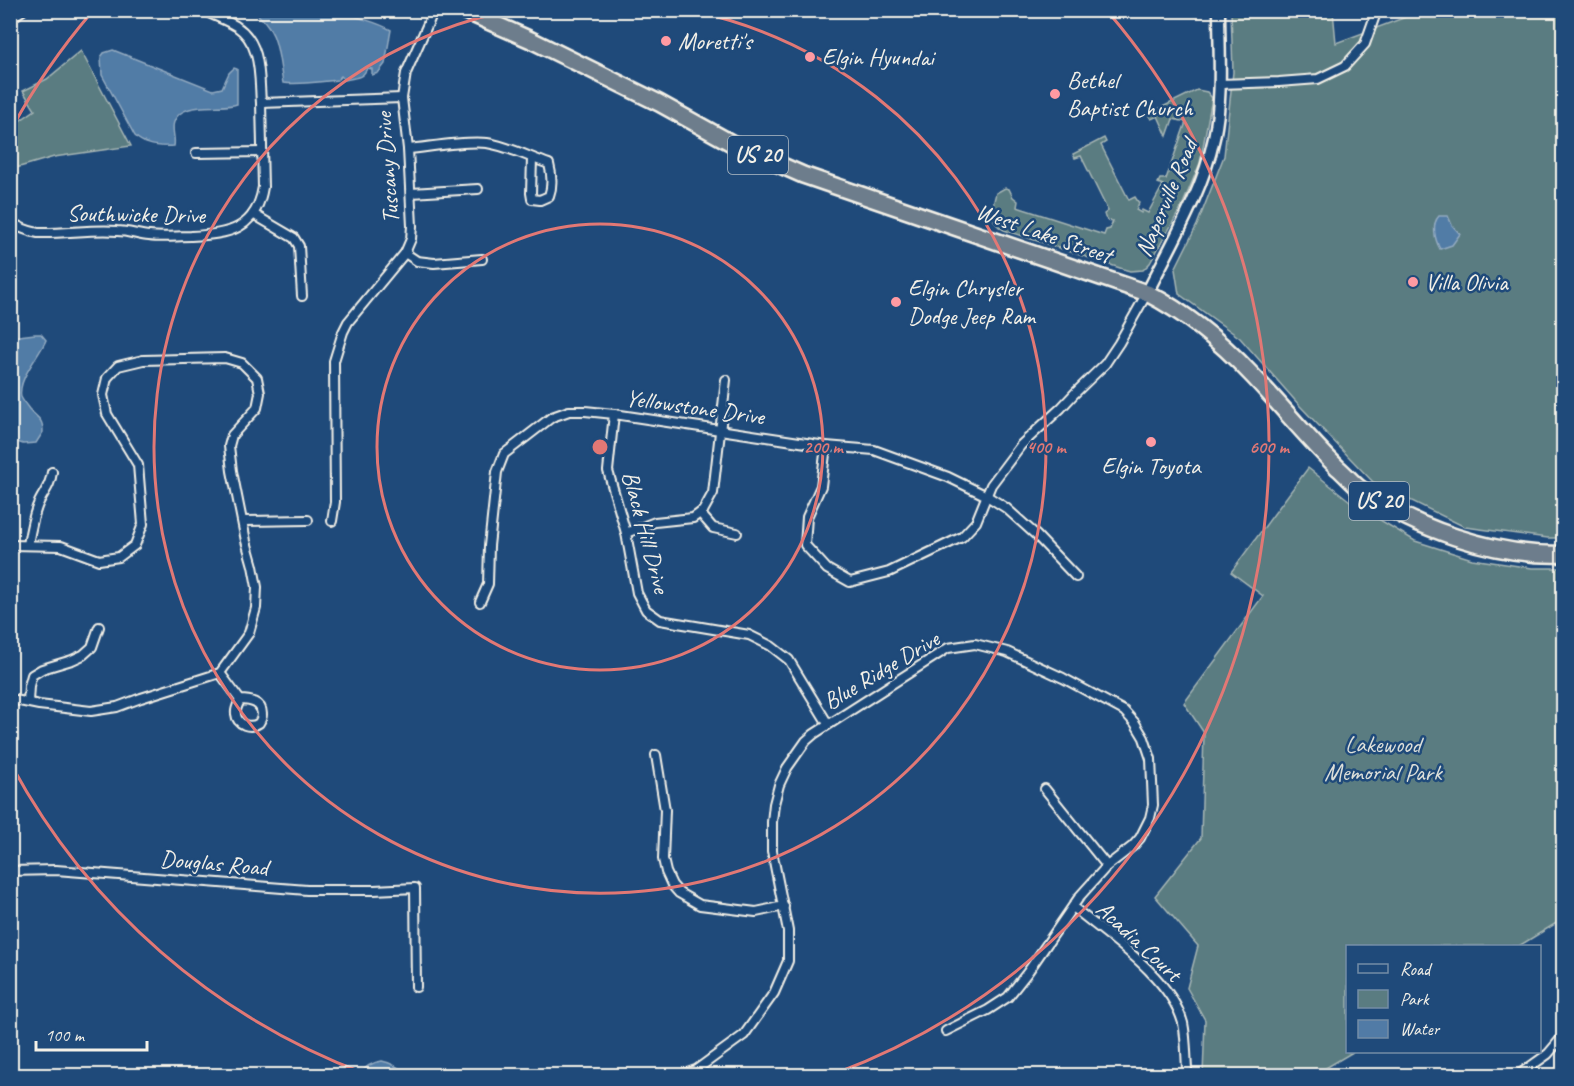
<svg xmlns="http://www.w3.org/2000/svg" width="1574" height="1086" viewBox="0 0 1574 1086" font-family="Caveat,sans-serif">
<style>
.green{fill:#5a7c81;stroke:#a7b6b4;stroke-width:1.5}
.water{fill:#517ba6;stroke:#92aac0;stroke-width:1.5}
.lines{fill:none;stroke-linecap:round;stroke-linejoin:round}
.street-casing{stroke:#f4f1e8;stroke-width:12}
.secondary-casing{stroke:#f4f1e8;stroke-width:15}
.highway-casing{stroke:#f4f1e8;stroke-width:20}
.street{stroke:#1f4a7a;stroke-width:8}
.secondary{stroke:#1f4a7a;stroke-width:10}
.highway{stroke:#6d7d8c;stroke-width:15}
.ring{fill:none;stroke:#e27875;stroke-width:3}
.poi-dot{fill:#ff9aa2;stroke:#1f4a7a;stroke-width:2}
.labels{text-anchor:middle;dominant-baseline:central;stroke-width:5;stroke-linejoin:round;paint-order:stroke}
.shield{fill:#1f4a7a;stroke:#b4bfc7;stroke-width:1.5}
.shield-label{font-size:22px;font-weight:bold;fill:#f4f1e8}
.poi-label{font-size:24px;fill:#f4f1e8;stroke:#1f4a7a;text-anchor:start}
.street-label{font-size:24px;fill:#f4f1e8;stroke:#1f4a7a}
.park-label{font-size:24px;fill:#dddfd9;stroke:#1f4a7a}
.centre{fill:#e27875;stroke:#1f4a7a;stroke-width:3}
.ring-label{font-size:18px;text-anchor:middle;font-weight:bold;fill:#e27875;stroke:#1f4a7a;stroke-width:5;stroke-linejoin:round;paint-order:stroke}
</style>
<rect width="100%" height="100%" fill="#1f4a7a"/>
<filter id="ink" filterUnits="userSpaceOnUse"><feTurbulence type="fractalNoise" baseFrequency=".0167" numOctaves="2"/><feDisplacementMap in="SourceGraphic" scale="12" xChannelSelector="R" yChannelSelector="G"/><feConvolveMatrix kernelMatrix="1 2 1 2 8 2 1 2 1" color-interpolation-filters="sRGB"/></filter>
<g filter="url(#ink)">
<!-- green -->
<g class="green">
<polygon points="1231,11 1333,11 1336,43 1422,11 1563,11 1563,538 1548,538 1465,527 1373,482 1300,406 1240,338 1179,294 1175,269 1197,225 1224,156 1233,72"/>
<polygon points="81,51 131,146 54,157 16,168 11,172 11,127 35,110 23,91 47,79"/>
<path d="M1197 90 1207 92 1212 98 1200 163 1182 206 1150 263 1143 270 1130 271 1123 269 1004 230C988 222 992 208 996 193L1005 188 1009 189 1013 197 1018 201 1017 207 1104 235 1106 230 1110 229 1113 221C1108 221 1105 220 1104 214L1108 211 1081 156 1075 158 1073 154 1104 138 1106 142 1101 145 1129 200 1135 197 1139 203 1136 210 1141 213 1142 210 1148 213 1163 185 1158 183 1160 179H1166L1186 122 1173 119 1167 136 1158 116 1151 119 1148 114Z"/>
<polygon points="1308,468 1355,505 1415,541 1472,559 1532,568 1563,568 1563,919 1519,946 1348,946 1348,1052 1353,1052 1314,1075 1203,1075 1205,1020 1187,988 1198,946 1155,896 1201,838 1204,733 1184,703 1263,596 1231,572"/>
</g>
<!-- water -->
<g class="water">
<path d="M251 11H343C358 19 376 21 391 30L385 64 378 73 372 75V69L367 68C363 79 355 77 345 80L341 76 337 80C319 82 301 85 283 83 278 56 279 25 251 11Z"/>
<path d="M113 50 213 90 222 88 229 73 234 68 237 69V104C219 110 181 100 174 122 171 130 176 138 174 146 160 147 145 146 135 136L102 75 101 57 104 53Z"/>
<path d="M1439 216H1448L1452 225 1460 234 1452 245 1440 249C1435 240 1431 224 1439 216Z"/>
<path d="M35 334H41L46 340C40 355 17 379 21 397 23 401 26 405 29 409 37 418 43 418 43 432L36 443 23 444 11 440V337Z"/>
<path d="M382 1061C393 1063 400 1068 408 1075H359C365 1067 372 1062 382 1061Z"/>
</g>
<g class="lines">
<defs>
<g id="street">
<path d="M202 10C213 15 226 20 236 26 262 43 259 76 261 103L402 98"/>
<polyline points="10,19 23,10"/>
<polyline points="1220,84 1279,82 1318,79 1345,66 1365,44 1377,10"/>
<path d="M408 149C430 147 467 140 487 143 508 146 529 157 549 164 552 175 553 185 549 196L540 200 532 199 531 193 532 158"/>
<polyline points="196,153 262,152"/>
<polyline points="411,193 478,189"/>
<polyline points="253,214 294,238 299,246 302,296"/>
<path d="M10 221C19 228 27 231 38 233 64 234 91 229 117 231 128 231 138 235 149 236 163 238 177 236 191 236 229 234 256 230 263 187L261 103"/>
<polyline points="405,253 417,261 434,263 482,259"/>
<polyline points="614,414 608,471 626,533 637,593 646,610 660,620 749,635 771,646 789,660 828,724"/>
<polyline points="826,446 821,486 807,517 805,545 827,569 850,582 889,572 962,537 976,522 991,485 1021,445 1061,408 1075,393 1105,364 1119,343 1147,293"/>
<polyline points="700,513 713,528 737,533"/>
<polyline points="243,521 308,520"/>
<polyline points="332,521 335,502 334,361 343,332 348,322 405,253 411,239 412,226 408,149 402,98 406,73 434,10"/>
<polyline points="626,533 655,522 693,518 703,511 713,493 726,380"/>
<polyline points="10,545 61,546 99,560 119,557 135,545 143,524 138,465 107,414 103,395 107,378 118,366 143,360 225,358 242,363 257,378 260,393 257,408 232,435 229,446 232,471 246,541 253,566 257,587 256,608 249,633 220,673 141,698 117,707 91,711 39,705 10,699"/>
<path d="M28 545C30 533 32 520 37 507 42 493 50 489 52 472"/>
<polyline points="480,602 488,584 489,546 497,472 504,454 552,417 569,411 585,411 614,414 826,446 874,450 948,477 987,496 1006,508 1036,535 1076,577"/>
<path d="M220 673 240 700C249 700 262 702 262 714 262 717 261 720 259 723 250 729 237 725 236 714 235 709 238 705 240 700"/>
<polyline points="28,702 29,686 32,675 42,669 72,660 83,655 92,647 99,627"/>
<polyline points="656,755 665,810 663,859 666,872 672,885 679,893 700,905 756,912 784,906"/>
<polyline points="1045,789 1107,866"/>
<polyline points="10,871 56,870 307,890 374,890 415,888 416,987"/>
<path d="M1073 907C1109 937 1170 976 1183 1023 1186 1037 1186 1054 1187 1069L1185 1076"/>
<polyline points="679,1076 696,1070 744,1035 774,993 788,961 788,931 772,851 772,822 774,804 779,785 787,768 806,741 814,734 948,648 975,644 1007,652 1063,678 1124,711 1135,723 1144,738 1151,759 1153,805 1150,818 1140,838 1133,846 1107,866 1080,896 1027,973 1008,997 988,1010 946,1031"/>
<polyline points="1517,1076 1548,1054 1564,1035"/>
</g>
<path id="secondary" d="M1147 293C1171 245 1203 191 1214 138 1223 96 1219 53 1219 10"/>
<path id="highway" d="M463 10 531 40 659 103 735 145 803 175 1147 293C1186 313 1221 342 1251 374 1281 405 1307 438 1338 468 1345 474 1351 481 1358 487 1410 528 1497 557 1564 554"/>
</defs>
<!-- street casing -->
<use href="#street" class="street-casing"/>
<!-- secondary casing -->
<use href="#secondary" class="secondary-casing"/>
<!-- highway casing -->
<use href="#highway" class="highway-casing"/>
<!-- street -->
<use href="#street" class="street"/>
<!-- secondary -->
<use href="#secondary" class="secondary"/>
<!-- highway -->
<use href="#highway" class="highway"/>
</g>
</g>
<!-- distance rings -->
<g class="ring">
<circle cx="600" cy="447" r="223"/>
<path d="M693 11A446 446 0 1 1 507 11"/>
<path d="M366 1074A669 669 0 0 1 12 766M12 128A669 669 0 0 1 91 13M1109 13A669 669 0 0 1 834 1074"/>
</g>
<!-- markers -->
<g class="poi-dot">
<circle cx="666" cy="41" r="6"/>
<circle cx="810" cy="57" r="6"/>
<circle cx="1055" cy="94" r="6"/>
<circle cx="1413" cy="282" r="6"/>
<circle cx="896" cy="302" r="6"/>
<circle cx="1151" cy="442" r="6"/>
</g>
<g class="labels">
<!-- shield labels -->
<g class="shield">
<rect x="728" y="136" width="60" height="38" rx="4.5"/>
<rect x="1349" y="482" width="60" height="38" rx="4.5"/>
</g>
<g class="shield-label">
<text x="758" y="155">US 20</text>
<text x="1379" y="501">US 20</text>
</g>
<!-- poi labels -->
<g class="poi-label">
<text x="678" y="41">Moretti's</text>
<text x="822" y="57">Elgin Hyundai</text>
<text x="1067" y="80">Bethel<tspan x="1067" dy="28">Baptist Church</tspan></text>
<text x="1425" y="282">Villa Olivia</text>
<text x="908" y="288">Elgin Chrysler<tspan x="908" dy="28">Dodge Jeep Ram</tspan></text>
<text x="1151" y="466" text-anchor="middle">Elgin Toyota</text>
</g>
<!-- street labels -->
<g class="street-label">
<text transform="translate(387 168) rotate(-94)">Tuscany Drive</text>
<text transform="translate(1166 198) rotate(-67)">Naperville Road</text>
<text transform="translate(136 214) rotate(1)">Southwicke Drive</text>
<text transform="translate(1044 233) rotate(19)">West Lake Street</text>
<text transform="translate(695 407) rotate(8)">Yellowstone Drive</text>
<text transform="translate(646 532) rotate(75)">Black Hill Drive</text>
<text transform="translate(881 670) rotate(-31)">Blue Ridge Drive</text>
<text transform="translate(214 863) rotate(5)">Douglas Road</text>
<text transform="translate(1139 941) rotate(43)">Acadia Court</text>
</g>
<!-- park labels -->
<g class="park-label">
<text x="1383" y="744">Lakewood<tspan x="1383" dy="28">Memorial Park</tspan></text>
</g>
</g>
<circle cx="600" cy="447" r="9" class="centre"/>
<g class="ring-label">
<text x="823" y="453">200 m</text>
<text x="1046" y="453">400 m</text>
<text x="1269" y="453">600 m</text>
</g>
<!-- margin -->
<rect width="1574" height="1086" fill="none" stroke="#1f4a7a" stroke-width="36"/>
<rect x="18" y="18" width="1538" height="1050" fill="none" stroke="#f4f1e8" stroke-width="2" filter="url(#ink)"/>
<!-- legend -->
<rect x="1346" y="945" width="195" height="108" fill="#1f4a7a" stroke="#748da6" stroke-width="1.5"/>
<rect x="1358" y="964" width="30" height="9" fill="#1f4a7a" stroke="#748da6" stroke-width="1.5"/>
<text x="1400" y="975" font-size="18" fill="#f4f1e8">Road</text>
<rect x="1358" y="990" width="30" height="18" fill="#5a7c81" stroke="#748da6" stroke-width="1.5"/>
<text x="1400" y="1005" font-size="18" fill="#f4f1e8">Park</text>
<rect x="1358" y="1020" width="30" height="18" fill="#517ba6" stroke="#748da6" stroke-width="1.5"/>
<text x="1400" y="1035" font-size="18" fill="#f4f1e8">Water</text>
<!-- scale -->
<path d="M36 1041v9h111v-9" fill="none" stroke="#f4f1e8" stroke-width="3"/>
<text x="45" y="1041" font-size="18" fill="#f4f1e8" stroke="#1f4a7a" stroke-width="4.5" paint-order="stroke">100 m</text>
</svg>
